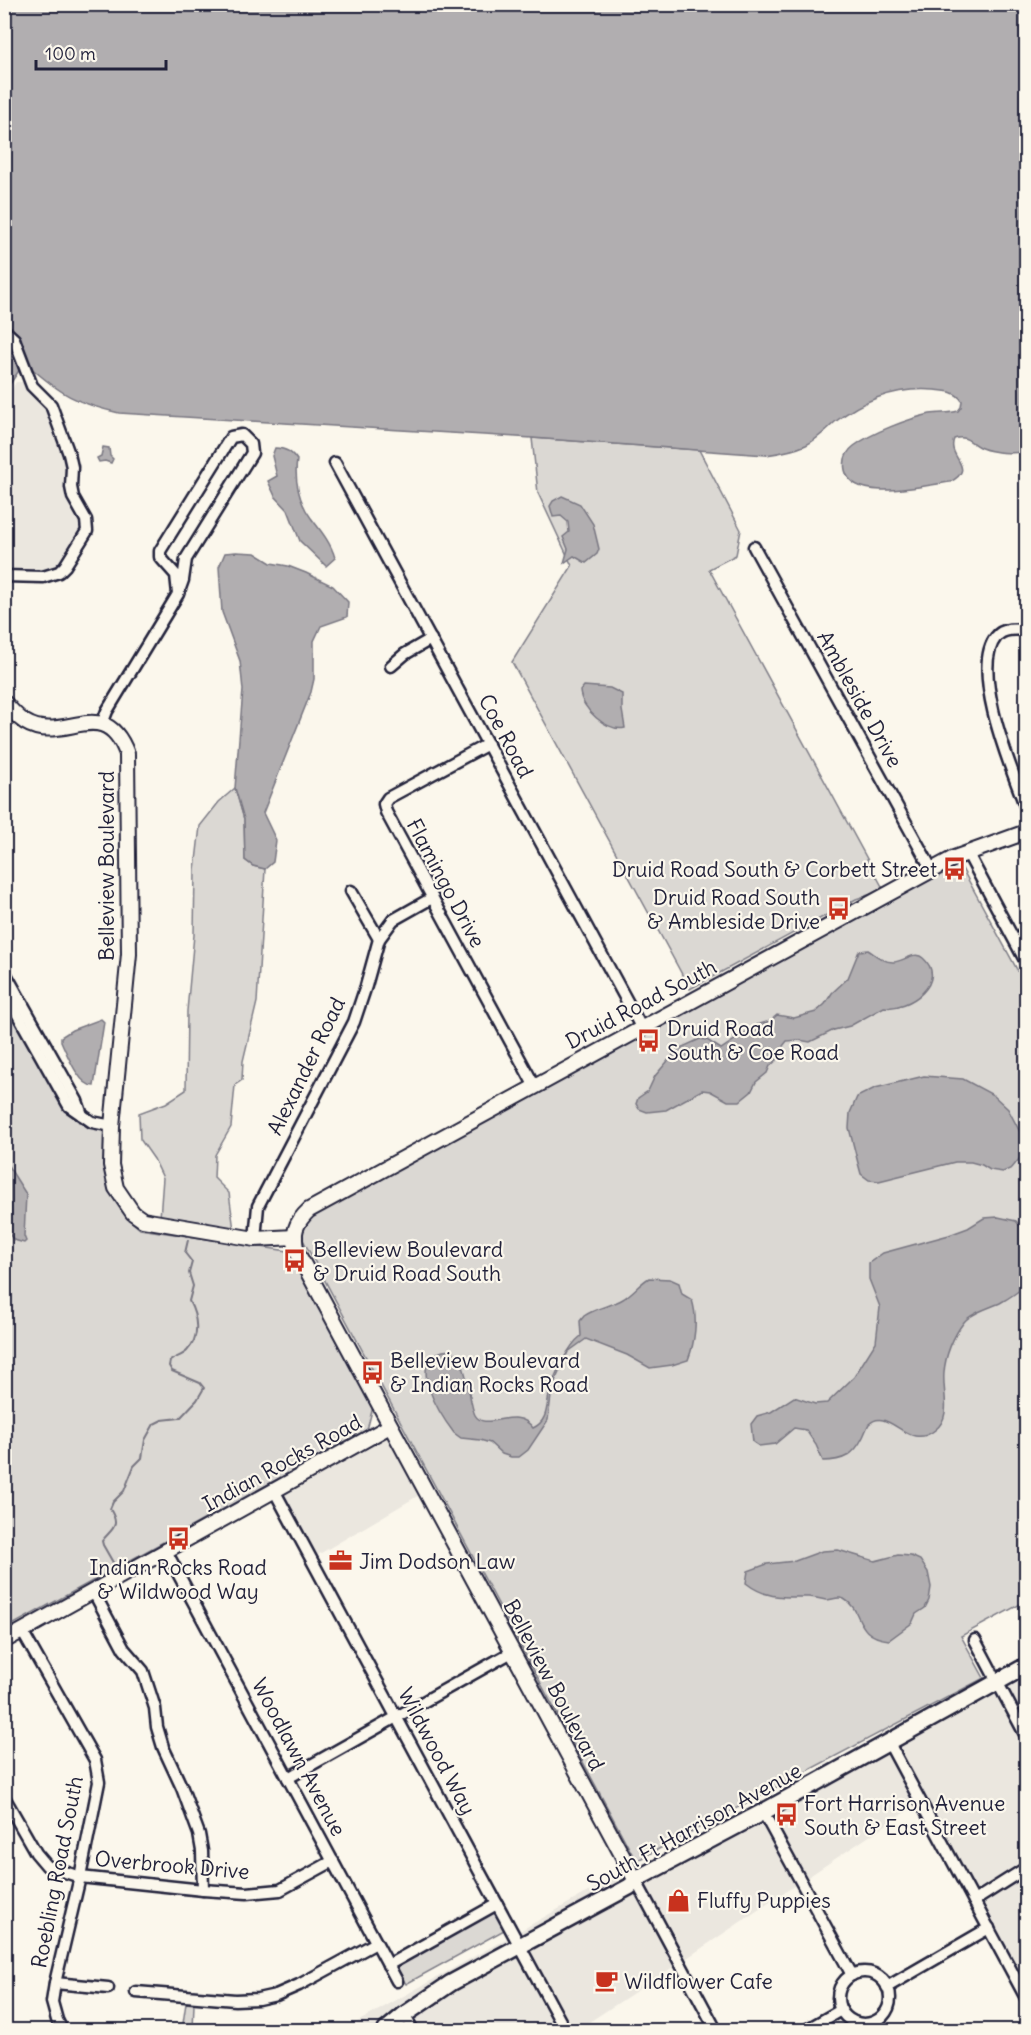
<svg xmlns="http://www.w3.org/2000/svg" width="1031" height="2035" viewBox="0 0 1031 2035" font-family="Delius,sans-serif">
<style>
.built{fill:#ebe7df}
.green{fill:#dbd8d3;stroke:#7e7d87;stroke-width:1.5}
.water{fill:#b1aeb0;stroke:#787681;stroke-width:1.5}
.lines{fill:none;stroke-linecap:round;stroke-linejoin:round}
.stream{stroke:#787681;stroke-width:2}
.minor-casing{stroke:#22223b;stroke-width:15}
.tertiary-casing{stroke:#22223b;stroke-width:18}
.secondary-casing{stroke:#22223b;stroke-width:20}
.minor{stroke:#fbf7ec;stroke-width:10}
.tertiary{stroke:#fbf7ec;stroke-width:14}
.secondary{stroke:#fbf7ec;stroke-width:15}
.labels{text-anchor:middle;dominant-baseline:central;stroke-width:4.5;stroke-linejoin:round;paint-order:stroke}
.street-label{font-size:21px;fill:#22223b;stroke:#fbf7ec}
.poi-label{font-size:21px;fill:#22223b;stroke:#fbf7ec;text-anchor:start}
</style>
<rect width="100%" height="100%" fill="#fbf7ec"/>
<filter id="ink" filterUnits="userSpaceOnUse"><feTurbulence type="fractalNoise" baseFrequency=".0167" numOctaves="2"/><feDisplacementMap in="SourceGraphic" scale="12" xChannelSelector="R" yChannelSelector="G"/><feConvolveMatrix kernelMatrix="1 2 1 2 8 2 1 2 1" color-interpolation-filters="sRGB"/></filter>
<g filter="url(#ink)">
<!-- built -->
<g class="built">
<polygon points="16,382 25,382 47,408 65,456 81,521 82,531 62,563 56,568 43,573 5,571 5,392 12,389"/>
<polygon points="389,1435 421,1494 316,1556 281,1492"/>
<polygon points="1026,1671 1026,1726 1004,1684"/>
<polygon points="995,1689 1026,1747 1026,1863 976,1894 895,1744"/>
<polygon points="886,1749 916,1805 805,1879 770,1813"/>
<polygon points="761,1818 797,1884 684,1960 643,1882"/>
<polygon points="625,1871 630,1880 523,1940 518,1932"/>
<polygon points="1026,1873 1026,1987 981,1902"/>
<polygon points="634,1888 676,1965 577,2030 571,2030 527,1948"/>
<polygon points="509,1937 513,1945 398,2014 379,2030 343,2030"/>
<polygon points="518,1953 560,2030 418,2030 411,2016 428,2003"/>
</g>
<!-- green -->
<g class="green">
<polygon points="532,438 699,450 741,530 736,555 709,569 884,890 856,899 690,989 512,662 572,566 538,493"/>
<polygon points="235,788 244,819 245,860 253,866 265,869 257,1002 243,1061 242,1080 235,1085 231,1127 215,1155 214,1178 229,1193 234,1230 160,1218 163,1178 154,1159 140,1139 139,1113 166,1103 186,1090 187,1011 194,935 195,870 200,826 219,802"/>
<polygon points="959,863 1026,986 1026,1601 961,1636 984,1678 636,1861 301,1236 311,1216"/>
<polygon points="4,1000 79,1122 81,1121 90,1127 107,1130 106,1165 132,1222 140,1229 288,1251 373,1407 367,1430 5,1629"/>
<polygon points="490,1912 498,1914 506,1929 406,1984 395,1968 397,1965"/>
<polygon points="186,2003 194,2004 193,2030 182,2030"/>
</g>
<!-- water -->
<g class="water">
<path d="M5 5H1026V452C1017 452 1007 454 998 452 992 451 985 450 979 447 969 442 967 435 954 439 946 458 978 467 950 482 926 485 852 504 845 470 843 460 846 452 854 446 873 432 908 419 930 414 940 412 949 414 958 411L961 407 962 401C956 391 945 391 934 390 897 387 864 399 835 422 826 430 818 439 806 445 793 451 780 453 766 455L532 438 119 413C76 403 62 395 29 366L20 369 8 387 5 388V340L9 343 21 338 5 320Z"/>
<polygon points="103,447 109,448 110,456 113,459 111,463 105,461 99,462 97,458 101,456"/>
<path d="M275 448C284 448 292 452 297 460 294 480 299 502 311 518 321 531 331 543 335 558L326 566 300 541 288 510 275 496 268 481 277 476 272 456Z"/>
<polygon points="562,496 580,504 593,524 599,549 597,554 586,563 574,556 564,563 568,549 563,537 569,532 568,522 561,516 553,517 550,506 553,501"/>
<polygon points="236,552 255,553 271,563 288,566 306,573 333,586 348,602 347,617 321,626 314,641 314,679 311,692 263,813 276,840 273,862 265,869 253,866 245,860 244,819 235,788 243,690 240,661 222,612 219,567 225,553"/>
<path d="M584 686 610 688 622 694V710L625 728C607 732 581 709 580 691Z"/>
<path d="M868 950C876 955 883 962 893 962 903 962 915 950 923 958 949 981 909 1011 884 1007L850 1026 834 1030 810 1042 799 1040 787 1041 783 1046 779 1058 770 1066 767 1073 756 1082 751 1092 740 1101H728L710 1091 702 1090 666 1110 647 1112 639 1109 636 1104 638 1098 648 1091 655 1076 678 1049 700 1039 707 1040 721 1049 757 1025 770 1021 777 1015 794 1018 816 1012 825 1004 832 993 848 978 859 951Z"/>
<path d="M101 1019 104 1022 94 1086C79 1086 67 1054 61 1041V1037L72 1030Z"/>
<polygon points="924,1076 963,1079 993,1095 1008,1109 1020,1132 1024,1153 1012,1168 1003,1172 990,1170 982,1165 971,1162 955,1162 879,1181 869,1180 861,1174 858,1163 849,1128 850,1113 857,1097 875,1088"/>
<polygon points="5,1161 26,1194 24,1236 26,1241 24,1243 14,1240 5,1229"/>
<path d="M998 1217 1016 1221 1026 1233V1285C1018 1292 1009 1298 1000 1303 989 1308 971 1313 964 1322 953 1336 945 1356 944 1373 942 1392 953 1416 935 1430 908 1453 889 1405 869 1424 867 1427 865 1433 863 1437 854 1455 844 1461 823 1461L816 1445 806 1430 794 1428 775 1444 759 1446 753 1442 751 1424 757 1416 771 1412 794 1397 815 1404 827 1403 854 1377 876 1342 880 1307 869 1279V1263L883 1253 949 1235 968 1228 984 1218Z"/>
<path d="M649 1278 670 1279 679 1283 682 1294 692 1300C698 1319 695 1342 688 1360L672 1365 650 1368 627 1355 586 1339 568 1352 552 1388 548 1420 528 1450 519 1457H511L502 1454 490 1443 480 1440 461 1438 454 1433C441 1416 405 1361 443 1351 469 1345 467 1400 475 1415 485 1433 516 1404 533 1428 549 1421 546 1404 550 1390 555 1374 568 1346 581 1336L580 1321 584 1316C595 1308 611 1306 623 1299 633 1293 639 1284 649 1278Z"/>
<path d="M838 1550 875 1561 898 1555 911 1556 920 1560 928 1572 931 1587 929 1600 925 1608 916 1614 912 1623 889 1640C853 1636 864 1610 844 1599 838 1596 832 1600 826 1600 820 1599 814 1597 808 1597 784 1597 766 1599 746 1583L748 1571 767 1564 795 1561 822 1551Z"/>
</g>
<g class="lines">
<!-- stream -->
<path class="stream" d="M115 1566 103 1545 102 1541C112 1528 121 1527 110 1509L113 1502 124 1491 134 1466 142 1458 145 1440 154 1424 162 1420 180 1418 197 1400 204 1388 200 1383 172 1371 169 1366 170 1361C175 1357 182 1356 187 1351 201 1337 197 1316 189 1301L193 1286 189 1273 192 1262 185 1253 188 1240"/>
<defs>
<g id="minor">
<polyline points="4,330 14,339 32,386 51,405 69,454 72,467 71,487 73,497 86,520 87,531 65,566 59,572 43,577 4,576"/>
<polyline points="335,463 641,1027"/>
<polyline points="754,547 932,870"/>
<path d="M1026 630C1016 629 1003 628 996 637 969 670 1013 773 1026 808"/>
<polyline points="391,666 405,654 431,639"/>
<polyline points="102,724 107,711 178,594 183,580 186,559 252,453 251,444 242,435 231,437 160,551 160,557 176,575 178,594"/>
<polyline points="488,744 388,798 384,804 386,812 534,1085"/>
<polyline points="967,852 1026,962"/>
<polyline points="351,891 379,939"/>
<polyline points="4,971 77,1101 82,1115"/>
<polyline points="4,990 69,1106 92,1122 112,1126"/>
<polyline points="255,1239 258,1206 354,1022 366,986 379,939 393,920 432,898"/>
<polyline points="274,1490 565,2030"/>
<polyline points="166,1551 397,1981"/>
<polyline points="93,1591 124,1649 143,1671 155,1708 157,1727 163,1747 182,1788 199,1834 202,1851 203,1890"/>
<polyline points="22,1631 95,1760 99,1782 80,1877 55,1983 52,2002 57,2020 62,2030"/>
<polyline points="975,1640 1026,1736"/>
<polyline points="889,1743 1026,1998"/>
<polyline points="288,1778 512,1652"/>
<polyline points="4,1797 36,1853 47,1866 80,1877 203,1890 247,1893 280,1890 333,1861"/>
<polyline points="763,1812 852,1975"/>
<polyline points="636,1881 716,2030"/>
<polyline points="974,1901 1026,1868"/>
<polyline points="388,1965 497,1904"/>
<circle cx="864" cy="1998" r="26"/>
<polyline points="55,1983 108,1988"/>
<polyline points="887,1987 989,1928"/>
<polyline points="136,1992 235,2000 258,1999 276,1995 299,1985 376,1943"/>
<polyline points="404,2015 413,2030"/>
<polyline points="806,2030 841,2010"/>
</g>
<g id="tertiary">
<path d="M4 702C10 709 17 717 25 722 63 746 104 692 127 754L129 954 112 1126 111 1165 116 1188 133 1213 143 1220 255 1239 295 1237"/>
<polyline points="4,1641 390,1426"/>
<path d="M636 1881 297 1252C292 1233 295 1223 309 1210L954 858 1026 832"/>
</g>
<polyline id="secondary" points="386,2030 404,2015 451,1983 629,1887 644,1875 763,1812 1026,1666"/>
</defs>
<!-- minor casing -->
<use href="#minor" class="minor-casing"/>
<!-- tertiary casing -->
<use href="#tertiary" class="tertiary-casing"/>
<!-- secondary casing -->
<use href="#secondary" class="secondary-casing"/>
<!-- minor -->
<use href="#minor" class="minor"/>
<!-- tertiary -->
<use href="#tertiary" class="tertiary"/>
<!-- secondary -->
<use href="#secondary" class="secondary"/>
</g>
</g>
<!-- icons -->
<defs>
<symbol id="bus-bare" viewBox="-9 -9 18 18"><path d="M-5-6H5V4H4V6H2V4H-2V6H-4V4H-5ZM-3.5-4V0h7V-4ZM-3.5 1.2v1.5H-2V1.2ZM2 1.2v1.5H3.5V1.2Z" fill="#c8321e" stroke="#fbf7ec" stroke-width="2.5" paint-order="stroke"/></symbol>
<symbol id="office-bare" viewBox="-9 -9 18 18"><path d="M-6-3h4V-5.5h4V-3h4V5H-6ZM-1-4.5V-3h2v-1.5ZM-6 0V1H6V0Z" fill="#c8321e" stroke="#fbf7ec" stroke-width="2.5" paint-order="stroke"/></symbol>
<symbol id="shop-bare" viewBox="-9 -9 18 18"><path d="M-5-2.5h2.3a2.7 3.5 0 0 1 5.4 0H5L5.5 6h-11ZM-1.5-2.5h3a1.5 2.3 0 0 0-3 0Z" fill="#c8321e" stroke="#fbf7ec" stroke-width="2.5" paint-order="stroke"/></symbol>
<symbol id="cafe-bare" viewBox="-9 -9 18 18"><path d="M-5.5-4.5H6V0H3Q3 3.5 0 3.5H-2.5Q-5.5 3.5-5.5 0ZM3-3.2v2h1.7v-2ZM-6 4.5H4V6H-6Z" fill="#c8321e" stroke="#fbf7ec" stroke-width="2.5" paint-order="stroke"/></symbol>
</defs>
<g fill-rule="evenodd">
<use href="#bus-bare" x="938" y="852" width="33" height="33"/>
<use href="#bus-bare" x="822" y="892" width="33" height="33"/>
<use href="#bus-bare" x="632" y="1024" width="33" height="33"/>
<use href="#bus-bare" x="278" y="1244" width="33" height="33"/>
<use href="#bus-bare" x="356" y="1356" width="33" height="33"/>
<use href="#bus-bare" x="162" y="1522" width="33" height="33"/>
<use href="#office-bare" x="324" y="1544" width="33" height="33"/>
<use href="#bus-bare" x="770" y="1798" width="33" height="33"/>
<use href="#shop-bare" x="662" y="1884" width="33" height="33"/>
<use href="#cafe-bare" x="590" y="1964" width="33" height="33"/>
</g>
<g class="labels">
<!-- street labels -->
<g class="street-label">
<text transform="translate(860 699) rotate(61)">Ambleside Drive</text>
<text transform="translate(506 736) rotate(62)">Coe Road</text>
<text transform="translate(106 866) rotate(-90)">Belleview Boulevard</text>
<text transform="translate(446 883) rotate(62)">Flamingo Drive</text>
<text transform="translate(641 1004) rotate(-28)">Druid Road South</text>
<text transform="translate(306 1066) rotate(-64)">Alexander Road</text>
<text transform="translate(282 1463) rotate(-29)">Indian Rocks Road</text>
<text transform="translate(554 1685) rotate(62)">Belleview Boulevard</text>
<text transform="translate(437 1751) rotate(62)">Wildwood Way</text>
<text transform="translate(299 1757) rotate(62)">Woodlawn Avenue</text>
<text transform="translate(694 1827) rotate(-29)">South Ft Harrison Avenue</text>
<text transform="translate(172 1865) rotate(5)">Overbrook Drive</text>
<text transform="translate(57 1872) rotate(-79)">Roebling Road South</text>
</g>
<!-- poi labels -->
<g class="poi-label">
<text x="937" y="869" text-anchor="end">Druid Road South &amp; Corbett Street</text>
<text x="820" y="897" text-anchor="end">Druid Road South<tspan x="820" dy="24">&amp; Ambleside Drive</tspan></text>
<text x="667" y="1028">Druid Road<tspan x="667" dy="24">South &amp; Coe Road</tspan></text>
<text x="313" y="1249">Belleview Boulevard<tspan x="313" dy="24">&amp; Druid Road South</tspan></text>
<text x="390" y="1360">Belleview Boulevard<tspan x="390" dy="24">&amp; Indian Rocks Road</tspan></text>
<text x="359" y="1561">Jim Dodson Law</text>
<text x="178" y="1567" text-anchor="middle">Indian Rocks Road<tspan x="178" dy="24">&amp; Wildwood Way</tspan></text>
<text x="804" y="1803">Fort Harrison Avenue<tspan x="804" dy="24">South &amp; East Street</tspan></text>
<text x="697" y="1900">Fluffy Puppies</text>
<text x="624" y="1981">Wildflower Cafe</text>
</g>
</g>
<!-- margin -->
<rect width="1031" height="2035" fill="none" stroke="#fbf7ec" stroke-width="24"/>
<rect x="12" y="12" width="1007" height="2011" fill="none" stroke="#22223b" stroke-width="2" filter="url(#ink)"/>
<!-- scale -->
<path d="M36 60v9h130v-9" fill="none" stroke="#22223b" stroke-width="3"/>
<text x="45" y="60" font-size="18" fill="#22223b" stroke="#fbf7ec" stroke-width="4.5" paint-order="stroke">100 m</text>
</svg>
